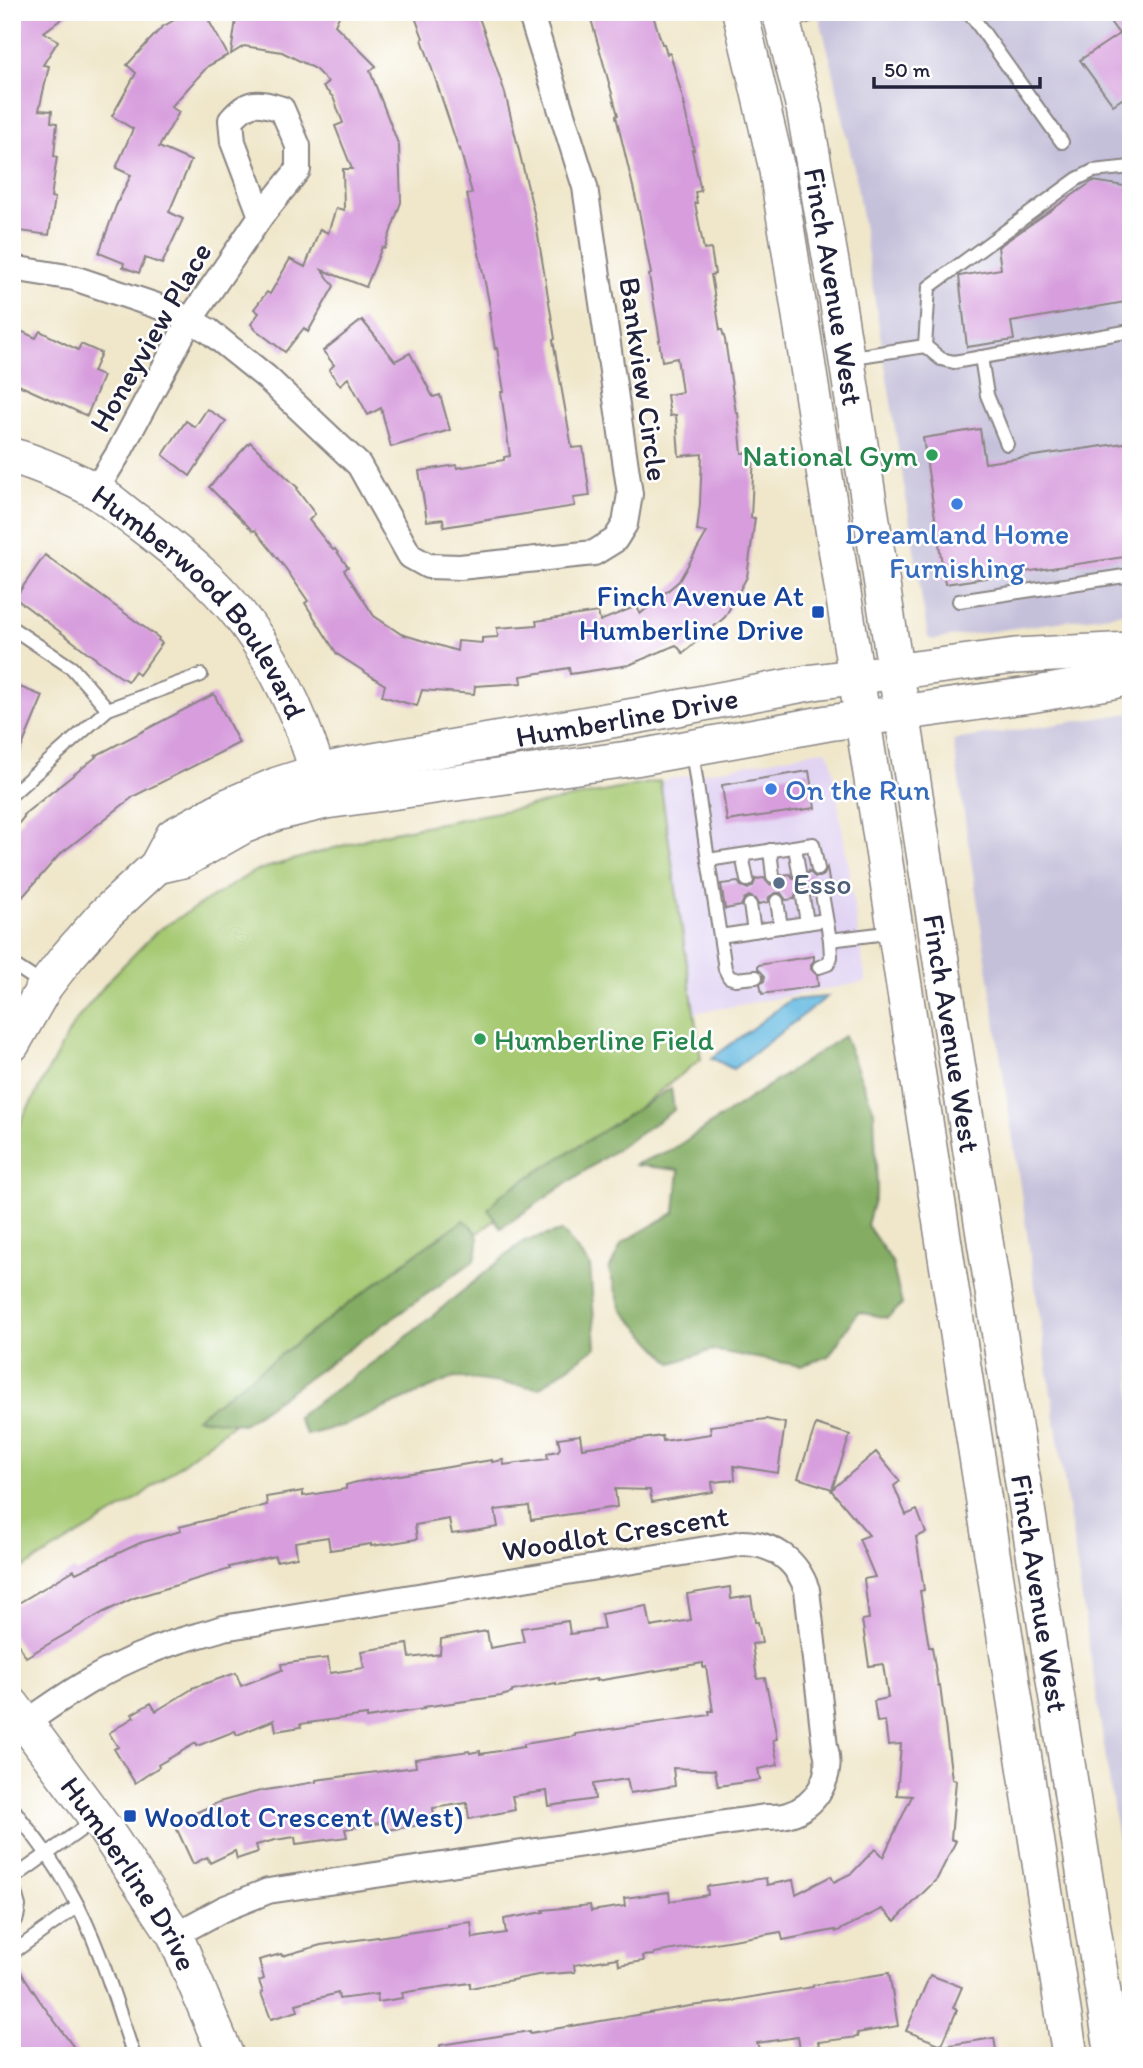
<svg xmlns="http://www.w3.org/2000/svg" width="1143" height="2068" viewBox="0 0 1143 2068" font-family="Itim,sans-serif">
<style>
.built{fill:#e1d4f3}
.industrial{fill:#c5c0da}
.green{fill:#a6c972;stroke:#647656;stroke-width:2}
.forest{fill:#84ad64;stroke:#536850;stroke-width:2}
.water{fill:#65bae1;stroke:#446e8e;stroke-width:2}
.building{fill:#d79ddd}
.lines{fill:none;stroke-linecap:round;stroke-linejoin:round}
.lane-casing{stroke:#898483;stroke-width:16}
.street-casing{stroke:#898483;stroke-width:28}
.secondary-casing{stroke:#898483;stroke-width:38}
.lane{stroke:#fff;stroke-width:12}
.street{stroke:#fff;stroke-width:24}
.secondary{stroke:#fff;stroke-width:35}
.leisure-dot{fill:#2e9e5b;stroke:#fff;stroke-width:2.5}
.shop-dot{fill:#3f7fe0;stroke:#fff;stroke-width:2.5}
.transit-dot{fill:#1a4fb4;stroke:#fff;stroke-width:2.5}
.service-dot{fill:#5c6f8a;stroke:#fff;stroke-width:2.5}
.labels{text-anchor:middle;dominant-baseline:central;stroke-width:5;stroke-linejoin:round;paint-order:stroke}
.street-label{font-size:30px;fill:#22223b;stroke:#fff}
.leisure-label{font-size:30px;fill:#27864d;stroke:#fff;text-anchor:end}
.shop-label{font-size:30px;fill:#366cbe;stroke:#fff}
.transit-label{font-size:30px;fill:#164399;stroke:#fff;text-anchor:end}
.service-label{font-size:30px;fill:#4e5e75;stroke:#fff;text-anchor:start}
</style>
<rect width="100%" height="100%" fill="#fff"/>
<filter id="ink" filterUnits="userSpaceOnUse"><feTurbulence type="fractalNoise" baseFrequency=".0143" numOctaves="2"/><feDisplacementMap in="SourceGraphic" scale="14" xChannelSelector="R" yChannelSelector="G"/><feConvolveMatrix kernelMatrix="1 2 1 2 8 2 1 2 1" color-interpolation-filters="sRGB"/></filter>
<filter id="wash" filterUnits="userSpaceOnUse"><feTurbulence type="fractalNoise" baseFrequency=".00686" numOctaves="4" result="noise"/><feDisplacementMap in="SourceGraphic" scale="28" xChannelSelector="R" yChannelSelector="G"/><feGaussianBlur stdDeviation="1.57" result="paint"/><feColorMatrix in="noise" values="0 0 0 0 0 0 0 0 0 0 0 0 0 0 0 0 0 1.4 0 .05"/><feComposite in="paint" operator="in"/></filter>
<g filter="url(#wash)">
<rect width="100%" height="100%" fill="#f0e7cb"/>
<!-- built -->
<polygon class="built" points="822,750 827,751 831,758 866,982 695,1013 660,781"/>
<!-- industrial -->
<g class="industrial">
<polygon points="818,12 1131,12 1131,612 950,637 933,640 928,638 855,174 832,66"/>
<polygon points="1131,713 1131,1926 953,740"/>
</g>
<!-- green -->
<polygon class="green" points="660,781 701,1059 133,1502 12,1575 12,1138 74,1023 110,979 157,931 255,871 383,834"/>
<!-- forest -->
<g class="forest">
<polygon points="844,1036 874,1111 877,1189 867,1225 892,1262 902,1305 887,1318 858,1312 829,1356 801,1366 712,1350 672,1363 622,1310 609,1270 622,1243 675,1212 679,1170 634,1165 673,1149"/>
<polygon points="671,1088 674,1110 501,1228 488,1209 499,1196"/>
<path d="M464 1220C481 1233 480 1240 475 1260L243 1424 196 1418 418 1252Z"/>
<polygon points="562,1231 590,1266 596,1347 539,1388 455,1377 348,1424 307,1435 297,1417 393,1348 524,1241"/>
</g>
<!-- water -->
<polygon class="water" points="827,997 733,1069 712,1058 790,1000"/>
<g id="blocks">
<!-- building -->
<g class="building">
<polygon points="12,12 71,12 44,32 58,41 43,65 49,66 39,110 52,111 51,122 57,123 54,156 57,157 51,197 55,198 49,235 12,230"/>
<polygon points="189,12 204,12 228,55 208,66 171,107 179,112 159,147 191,161 169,212 183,219 162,264 145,258 139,273 123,267 124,263 99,253 116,206 131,175 116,168 133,129 112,116 136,73 127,65 162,27"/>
<polygon points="237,12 341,12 335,25 376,66 370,71 399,146 401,202 385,248 382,247 366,287 322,270 334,286 308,332 304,328 285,352 256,330 251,324 259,313 254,309 267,292 270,294 290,259 305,267 320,229 328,233 336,208 344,210 343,169 352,169 335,126 343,123 333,97 323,87 328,82 314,68 282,52 244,46 231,54"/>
<polygon points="413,12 477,12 492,54 505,93 535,217 555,339 553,340 572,448 583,447 590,496 573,498 575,506 444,527 443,519 427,521 419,471 456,465 457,468 504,460 504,457 510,456 501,392 504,392 497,348 495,349 489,312 491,312 467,194 472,193 460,149 459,150 422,39 423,38"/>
<polygon points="589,12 652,12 662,44 664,44 667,54 670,53 685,106 684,106 694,150 692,150 701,191 695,192 697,203 695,203 704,250 711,249 715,274 711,275 720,330 722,330 725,340 736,413 738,413 742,453 754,453 751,518 755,518 747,577 725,617 683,653 676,645 629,665 570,674 569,668 521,676 522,683 475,686 474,694 422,690 417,706 406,703 382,696 385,685 337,654 305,603 308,601 286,569 255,530 253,531 209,487 250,442 298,488 297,490 315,514 309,520 333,550 335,549 348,567 344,570 374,616 401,634 457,651 458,641 482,643 482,638 498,637 497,628 537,625 536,621 598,612 600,621 637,606 640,614 679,581 707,532 697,531 700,504 702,454 679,456 676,415 670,416 667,395 682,392 677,358 662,361 659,340 660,340 649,275 651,274 640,216 616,116 618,115"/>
<polygon points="1103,12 1131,12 1131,93 1113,105 1080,60 1119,34"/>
<polygon points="1093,181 1131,187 1131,301 1011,322 1014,340 967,347 959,276 1001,269 998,247"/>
<polygon points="362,320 395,361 410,353 433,397 440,395 450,430 391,447 381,408 368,415 348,378 340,385 329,370 334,365 323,351"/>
<polygon points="12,327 36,338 40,331 78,350 81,344 101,353 93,372 103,376 87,416 12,382"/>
<polygon points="207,409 226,421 190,476 163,455 186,421 195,427"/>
<polygon points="980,429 985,463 1131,442 1131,556 945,584 923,438"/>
<polygon points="45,555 159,638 158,640 162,643 139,675 135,671 128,681 119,676 15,598"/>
<polygon points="12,684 43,696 12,770"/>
<polygon points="214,694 239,743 134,796 59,855 12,909 12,831 24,817 23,815 96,757 95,756"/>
<polygon points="809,771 815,808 727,821 722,785"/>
<polygon points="827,868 831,893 828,888 821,885 816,888 813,896 806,889 798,890 794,899 786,900 781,893 775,893 769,897 768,902 759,904 756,899 749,896 744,899 741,906 725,909 721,884 738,882 741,886 748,889 753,886 756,879 764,878 769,884 775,885 781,880 782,875 790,874 793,878 800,881 805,878 809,871 815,877 820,877 824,875"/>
<polygon points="814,956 814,960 811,965 811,969 817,975 818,986 762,994 760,984 764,981 765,976 758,969 758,965"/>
<polygon points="766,1419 785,1423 778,1473 734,1466 735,1480 712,1482 713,1492 652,1502 650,1490 615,1489 617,1507 531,1520 529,1506 495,1510 498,1527 473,1531 452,1534 449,1519 415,1525 417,1539 393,1543 371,1546 371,1544 330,1550 328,1537 295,1542 297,1557 276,1561 275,1556 229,1567 230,1569 134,1598 104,1612 26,1657 12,1634 12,1607 74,1570 76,1573 140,1543 181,1531 179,1527 267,1505 266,1497 303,1491 303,1496 346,1489 346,1485 357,1482 492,1460 492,1462 503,1460 504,1465 548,1459 547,1453 558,1451 560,1448 558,1438 580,1435 582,1448 662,1436 663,1441 711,1434 710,1426"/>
<polygon points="816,1424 850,1435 832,1489 798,1478"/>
<polygon points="876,1452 900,1481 894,1486 906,1515 917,1510 926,1533 916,1537 924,1590 920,1591 929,1647 932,1647 938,1686 940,1686 952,1779 956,1780 951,1839 956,1841 937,1879 895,1921 882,1909 836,1932 835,1930 783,1940 781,1932 654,1953 654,1955 643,1956 644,1961 619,1965 618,1958 574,1965 575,1972 538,1975 470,1988 470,1983 413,1991 402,1993 403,1998 378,2002 377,1994 339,1999 338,1993 296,2004 298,2011 271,2019 261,1993 263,1992 259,1981 264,1979 259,1960 281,1954 282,1956 321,1945 449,1927 448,1925 471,1922 473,1938 506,1933 504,1919 544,1912 543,1910 590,1905 591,1911 625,1906 624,1898 669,1892 670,1901 708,1895 707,1886 766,1878 767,1885 793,1880 796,1894 831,1876 834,1882 852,1873 875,1849 883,1857 912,1796 897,1795 901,1744 888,1745 885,1721 877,1722 874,1701 888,1698 883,1664 869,1666 862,1620 869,1619 864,1579 875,1577 859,1539 869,1535 831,1490"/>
<polygon points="730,1587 731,1599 751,1596 755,1622 758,1622 762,1643 752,1644 757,1679 765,1678 773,1717 777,1739 773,1740 778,1765 758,1769 760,1780 718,1786 715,1770 673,1768 675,1786 630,1793 627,1779 593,1784 595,1799 549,1806 547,1791 512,1796 515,1810 469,1819 467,1803 433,1808 435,1823 387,1830 386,1822 345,1829 347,1837 296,1844 295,1837 275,1840 256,1845 258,1852 237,1859 235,1851 210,1863 207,1857 193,1864 174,1823 219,1802 260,1791 316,1782 316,1780 416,1767 415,1759 469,1751 470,1753 480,1751 480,1754 524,1747 524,1744 575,1736 575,1734 710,1715 709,1711 713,1711 706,1667 703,1668 703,1663 596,1681 596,1679 556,1685 556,1683 512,1691 512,1693 501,1696 423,1707 424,1709 367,1718 367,1715 300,1724 301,1727 276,1731 274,1720 237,1735 235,1731 197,1746 196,1743 158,1765 159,1767 135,1783 114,1749 118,1747 109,1733 134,1717 132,1714 151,1703 156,1711 192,1689 192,1688 236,1673 241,1686 282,1670 281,1664 303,1661 328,1658 330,1673 364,1668 361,1651 408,1644 410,1658 440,1654 441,1639 487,1631 490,1648 524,1642 521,1628 568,1621 570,1634 604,1629 601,1614 647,1606 651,1627 691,1620 687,1594"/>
<polygon points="14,1961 40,2001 80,2056 12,2056 12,1962"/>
<polygon points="889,1973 898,2026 857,2033 858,2037 818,2042 819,2046 800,2049 798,2037 757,2043 762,2056 441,2056 440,2045 530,2031 530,2033 690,2006 735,2001 735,2000 813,1987 813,1985"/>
<polygon points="930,1975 962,1987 953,2008 957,2010 942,2045 906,2031"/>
<polygon points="994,2038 997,2056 944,2056 943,2046"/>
</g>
</g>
</g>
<g filter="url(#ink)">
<use href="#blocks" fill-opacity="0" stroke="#898483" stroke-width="2"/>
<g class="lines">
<defs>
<g id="lane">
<polyline points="969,12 1062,142"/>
<polyline points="786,23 819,12"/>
<polyline points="925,346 929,287 1077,179 1093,171 1131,167"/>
<polyline points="981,357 987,395 1007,444"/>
<polyline points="847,358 925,346 941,359 954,362 1131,331"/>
<polyline points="959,601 1131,575"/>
<polyline points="12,628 72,668 108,709"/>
<polyline points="692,751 708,860 813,844 818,869"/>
<polyline points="12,794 108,709 201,675"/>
<polyline points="795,847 799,872"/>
<polyline points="770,850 773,876"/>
<polyline points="742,855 747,880"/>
<polyline points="708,860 720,936 826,920"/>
<polyline points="822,894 830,940 895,932"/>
<polyline points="803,897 807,923"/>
<polyline points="777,901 781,927"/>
<polyline points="750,905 754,931"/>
<polyline points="720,936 725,969 729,977 735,979 756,977"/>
<polyline points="12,964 44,985"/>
<polyline points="819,967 828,964 831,957 830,940"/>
<path d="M12 1807C32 1834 54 1861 70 1891 99 1942 115 2000 134 2056"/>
<polyline points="12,1879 96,1819"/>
<polyline points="12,1882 19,1906 17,1918 12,1922"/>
<polyline points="12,1953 78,1906"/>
</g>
<g id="street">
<polyline points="12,268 74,278 166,309 190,320 209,331 266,377 359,465 410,556 428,566 460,567 594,553 615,540 625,524 630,494 585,187 530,12"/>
<path d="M95 491 118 454 190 320 261 216 298 170V146L282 109C256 101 249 100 231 120L233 142 261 216"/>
<path d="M26 1723C65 1695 106 1668 151 1651 174 1641 199 1636 223 1628L743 1543C775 1544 797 1561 807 1590L825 1747C834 1775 817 1807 787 1815 780 1817 773 1817 765 1817L268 1891 223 1909 175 1935"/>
</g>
<g id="secondary">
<polyline points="740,12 776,165 790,251 1070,2056"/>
<path id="s1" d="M780 12 804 108 834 279 1113 2056"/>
<path id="s2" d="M12 456C36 462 74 479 96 491 111 500 124 513 139 523 163 541 187 560 209 581 268 638 303 716 324 794"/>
<polyline points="157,866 183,860 243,826 276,813 326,801 635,758 828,723 1030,695 1113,681 1131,676"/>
<path id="s3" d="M12 1044 45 986 68 956 104 915 157 866 173 836 226 807 277 785 318 772 350 765 646 714 814 682 1015 656 1131 650"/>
<path id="s4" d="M12 1705 106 1831 175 1935 226 2056"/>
</g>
</defs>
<!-- lane casing -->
<use href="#lane" class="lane-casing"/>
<!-- street casing -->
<use href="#street" class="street-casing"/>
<!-- secondary casing -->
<use href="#secondary" class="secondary-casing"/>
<!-- lane -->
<use href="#lane" class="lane"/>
<!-- street -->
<use href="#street" class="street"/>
<!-- secondary -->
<use href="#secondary" class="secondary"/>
</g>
</g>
<!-- markers -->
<g class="leisure-dot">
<circle cx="932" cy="455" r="7"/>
<circle cx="480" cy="1039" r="7"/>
</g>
<g class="shop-dot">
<circle cx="957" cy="504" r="7"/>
<circle cx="771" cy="789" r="7"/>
</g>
<g class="transit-dot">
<rect x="811" y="605" width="14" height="14" rx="3.5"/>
<rect x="123" y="1809" width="14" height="14" rx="3.5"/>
</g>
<circle class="service-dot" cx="779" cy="883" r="7"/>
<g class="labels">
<!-- street labels -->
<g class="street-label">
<text stroke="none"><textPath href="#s1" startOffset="280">Finch Avenue West</textPath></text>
<text transform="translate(150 337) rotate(-60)">Honeyview Place</text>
<text transform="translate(644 379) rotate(82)">Bankview Circle</text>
<text stroke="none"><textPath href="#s2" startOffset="245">Humberwood Boulevard</textPath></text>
<text stroke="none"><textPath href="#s3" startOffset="738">Humberline Drive</textPath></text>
<text stroke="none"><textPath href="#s1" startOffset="1036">Finch Avenue West</textPath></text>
<text transform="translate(615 1533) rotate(-9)">Woodlot Crescent</text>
<text stroke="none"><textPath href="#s1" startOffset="1603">Finch Avenue West</textPath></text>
<text stroke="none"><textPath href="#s4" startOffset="206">Humberline Drive</textPath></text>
</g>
<!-- leisure labels -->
<g class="leisure-label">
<text x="918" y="455">National Gym</text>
<text x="494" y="1039" text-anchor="start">Humberline Field</text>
</g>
<!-- shop labels -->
<g class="shop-label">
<text x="957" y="533">Dreamland Home<tspan x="957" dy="34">Furnishing</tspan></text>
<text x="785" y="789" text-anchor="start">On the Run</text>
</g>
<!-- transit labels -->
<g class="transit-label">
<text x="804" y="595">Finch Avenue At<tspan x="804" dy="34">Humberline Drive</tspan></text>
<text x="144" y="1816" text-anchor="start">Woodlot Crescent (West)</text>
</g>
<!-- service labels -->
<g class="service-label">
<text x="793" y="883">Esso</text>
</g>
</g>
<!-- margin -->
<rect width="1143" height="2068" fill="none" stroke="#fff" stroke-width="42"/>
<!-- scale -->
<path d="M874 77v10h166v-10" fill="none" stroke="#22223b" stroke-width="3.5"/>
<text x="884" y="77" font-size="21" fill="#22223b" stroke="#ffffff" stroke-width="5" paint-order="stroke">50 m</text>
</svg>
